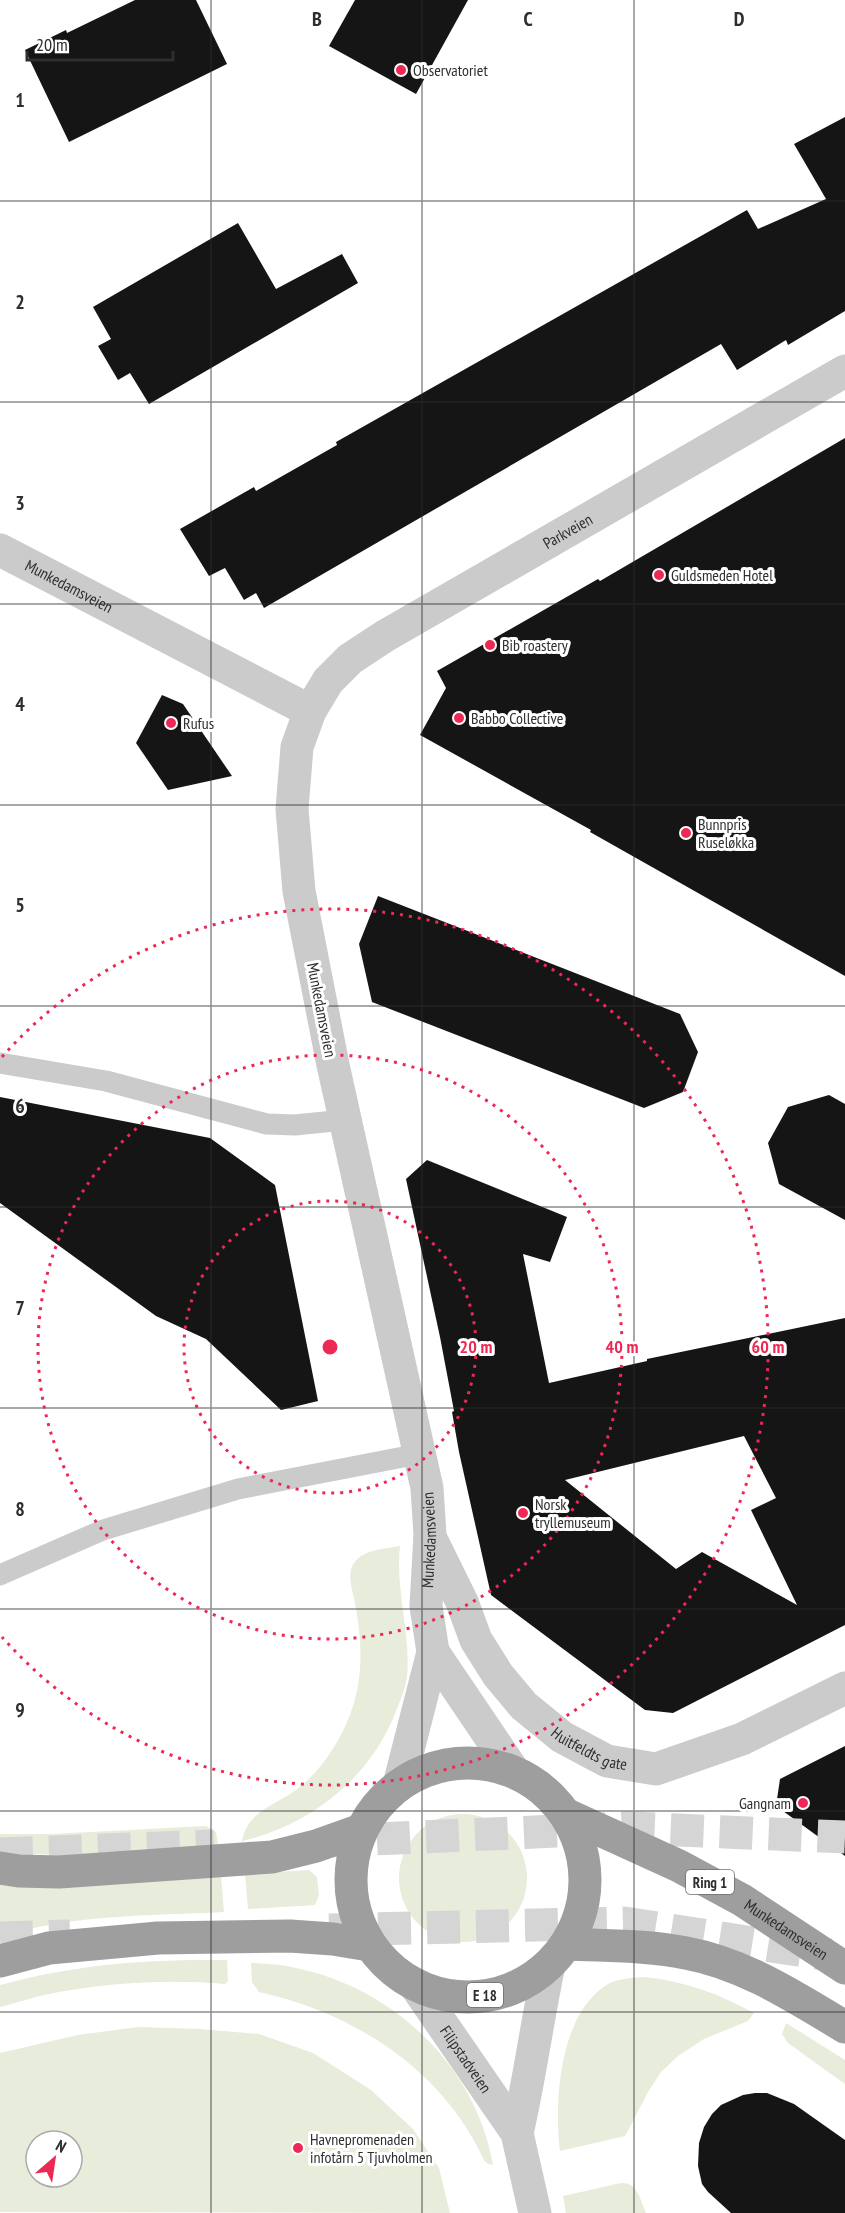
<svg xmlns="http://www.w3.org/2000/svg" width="845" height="2213" viewBox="0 0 845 2213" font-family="'PT Sans Narrow',sans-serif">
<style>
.green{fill:#e7ecdb;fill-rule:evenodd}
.building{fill:#151515;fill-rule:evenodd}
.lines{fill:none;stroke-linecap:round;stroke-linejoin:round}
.trunk-tunnel{stroke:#d5d5d5;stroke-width:33;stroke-dasharray:33 16;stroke-linecap:butt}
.service{stroke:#cbcbcb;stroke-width:21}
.minor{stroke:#cbcbcb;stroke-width:33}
.trunk{stroke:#9e9e9e;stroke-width:33}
.grid{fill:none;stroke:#2e2e2e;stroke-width:1.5;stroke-opacity:0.55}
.ring{fill:none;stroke:#ed2854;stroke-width:3;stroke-dasharray:3 6}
.poi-dot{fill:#ed2854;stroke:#fff;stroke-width:2}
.labels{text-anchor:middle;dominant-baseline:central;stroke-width:6;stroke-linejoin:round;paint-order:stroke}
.shield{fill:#fff;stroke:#6d6d6d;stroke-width:1.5}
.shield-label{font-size:15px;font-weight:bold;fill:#2e2e2e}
.poi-label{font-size:16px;fill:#2e2e2e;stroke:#fff;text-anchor:start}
.street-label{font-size:16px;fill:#2e2e2e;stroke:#fff}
.grid-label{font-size:20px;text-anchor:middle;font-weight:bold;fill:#2e2e2e;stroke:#fff;stroke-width:6;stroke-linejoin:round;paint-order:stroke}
.centre{fill:#ed2854;stroke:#fff;stroke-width:3}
.ring-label{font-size:18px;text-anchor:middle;font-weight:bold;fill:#ed2854;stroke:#fff;stroke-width:6;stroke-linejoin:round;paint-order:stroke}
</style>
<rect width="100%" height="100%" fill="#fff"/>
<!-- green -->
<g class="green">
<path d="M400 1546C395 1590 411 1633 407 1677 405 1690 399 1704 394 1716 368 1780 308 1826 242 1841 248 1809 278 1805 300 1787 323 1768 341 1740 351 1712 364 1677 362 1639 355 1603 353 1591 346 1574 354 1563 364 1549 384 1549 400 1546Z"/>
<circle cx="463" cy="1878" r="64"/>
<path d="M206 1826 216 1832 218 1845C146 1850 72 1859 0 1852V1834H52Z"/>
<polygon points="309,1870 317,1877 319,1895 315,1905 248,1909 245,1874"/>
<path d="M221 1876 224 1912C150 1916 71 1914 0 1937V1883Z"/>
<path d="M227 1960 228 1981 225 1984C167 1979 106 1983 49 1994 33 1997 16 2003 0 2007V1985C77 1964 148 1959 227 1960Z"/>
<path d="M251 1963C366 1965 473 2050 493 2165L488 2164 484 2160C442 2069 354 2013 259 1992L252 1982Z"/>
<path d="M645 1977C685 1981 719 1994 754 2013L748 2021 704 2039 678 2056 661 2072 648 2092 625 2136 560 2151C554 2102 559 2017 605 1986 617 1978 631 1978 645 1977Z"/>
<polygon points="786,2023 845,2060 845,2084 788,2043 782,2034"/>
<path d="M138 2027 199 2029 259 2034 313 2053 371 2090 413 2129 439 2168 450 2213 0 2212V2053L78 2035ZM36 2141H72V2177H36Z"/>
<path d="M621 2183C638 2182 640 2200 646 2213H566L563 2196Z"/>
</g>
<!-- building -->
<g class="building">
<polygon points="135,0 196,0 227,64 69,142 25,50 66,30 67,33"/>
<polygon points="355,0 468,0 416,94 329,46"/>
<polygon points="845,117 845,311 788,345 786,340 737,370 721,344 264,608 256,593 244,600 225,568 209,576 180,529 254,487 256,491 337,445 336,442 747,210 758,229 826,199 794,144"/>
<polygon points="238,223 276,289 342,254 358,283 149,404 130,373 118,380 98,346 111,339 93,307"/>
<polygon points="845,438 845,976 590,832 591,830 420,735 446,688 437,671 598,579 600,581"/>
<polygon points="162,695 183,704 232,776 168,790 136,743"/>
<polygon points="378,896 680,1014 698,1052 683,1092 644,1108 372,1002 359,944"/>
<polygon points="829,1095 845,1104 845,1220 779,1184 768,1143 788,1107"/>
<polygon points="0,1097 210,1138 275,1185 318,1401 281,1410 206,1339 156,1316 0,1203"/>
<path d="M427 1160 567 1217 550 1262 523 1254 549 1383 647 1361V1359L845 1318V1625L673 1713 645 1710 491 1595 459 1452 452 1412 454 1411 440 1337 406 1179ZM744 1436 776 1498 751 1510 797 1605 702 1552 676 1569 565 1480Z"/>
<polygon points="845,1746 845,1856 776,1806 780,1779"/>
<polygon points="755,2093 767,2093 794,2104 845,2140 845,2213 731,2213 708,2192 702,2184 698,2166 699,2143 704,2127 712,2114 721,2105 743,2095"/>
</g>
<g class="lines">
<!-- trunk-tunnel -->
<g class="trunk-tunnel">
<polyline points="328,1841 628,1828 845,1837"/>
<polyline points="0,1854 214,1846"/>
<polyline points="329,1930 624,1923 830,1955"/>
<polyline points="0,1938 70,1936"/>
</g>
<!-- service -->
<g class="service">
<polyline points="0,1063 106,1081 267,1124 295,1125 344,1120"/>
<polyline points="0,1575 103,1530 238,1489 419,1454"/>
</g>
<!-- minor -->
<g class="minor">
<path id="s1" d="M0 550 310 711"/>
<path id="s2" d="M430 1537 462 1602 476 1640 498 1675 524 1706 562 1737 607 1761 656 1769 742 1739 845 1688"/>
<polyline points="433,1652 514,1772"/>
<path id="s3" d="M399 1785 433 1652 426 1606 430 1535 427 1488 333 1065 299 891 292 809 297 747 310 711 328 681 350 659 385 636 845 371"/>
<path id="s4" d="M415 1985 517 2133 535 2213"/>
<path d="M517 2133C530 2077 537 2021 549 1965"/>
</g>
<!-- trunk -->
<g class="trunk">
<circle cx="468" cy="1880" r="117"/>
<path id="s5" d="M565 1814 679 1866 742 1900 845 1968"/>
<polyline points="0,1868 19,1871 59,1872 272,1857 316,1846 361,1830"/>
<path d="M566 1944C606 1946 648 1945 686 1953 745 1964 795 1997 845 2027"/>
<polyline points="0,1961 49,1948 158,1938 290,1936 333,1939 369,1945"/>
</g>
</g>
<!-- grid -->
<path class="grid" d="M211 0V2213M422 0V2213M634 0V2213M0 201H845M0 402H845M0 604H845M0 805H845M0 1006H845M0 1207H845M0 1408H845M0 1609H845M0 1811H845M0 2012H845"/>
<!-- distance rings -->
<g class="ring">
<circle cx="330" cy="1347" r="146"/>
<circle cx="330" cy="1347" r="292"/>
<path d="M2 1057A438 438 0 1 1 2 1637"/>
</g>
<!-- markers -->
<g class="poi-dot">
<circle cx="401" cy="70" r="6"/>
<circle cx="659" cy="575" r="6"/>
<circle cx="490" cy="645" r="6"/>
<circle cx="459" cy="718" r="6"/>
<circle cx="171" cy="723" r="6"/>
<circle cx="686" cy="833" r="6"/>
<circle cx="523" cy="1513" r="6"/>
<circle cx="803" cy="1803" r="6"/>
<circle cx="298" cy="2148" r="6"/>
</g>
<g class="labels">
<!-- shield labels -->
<g class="shield">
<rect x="686" y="1870" width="48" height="24" rx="4.5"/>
<rect x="467" y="1983" width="36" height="24" rx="4.5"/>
</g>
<g class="shield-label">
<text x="710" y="1882">Ring 1</text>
<text x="485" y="1995">E 18</text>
</g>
<!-- poi labels -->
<g class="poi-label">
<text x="413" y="70">Observatoriet</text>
<text x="671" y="575">Guldsmeden Hotel</text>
<text x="502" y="645">Bib roastery</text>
<text x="471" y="718">Babbo Collective</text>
<text x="183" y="723">Rufus</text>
<text x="698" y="824">Bunnpris<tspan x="698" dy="18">Ruseløkka</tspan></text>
<text x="535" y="1504">Norsk<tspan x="535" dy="18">tryllemuseum</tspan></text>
<text x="791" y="1803" text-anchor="end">Gangnam</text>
<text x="310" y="2139">Havnepromenaden<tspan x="310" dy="18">infotårn 5 Tjuvholmen</tspan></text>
</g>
<!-- street labels -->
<g class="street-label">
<text stroke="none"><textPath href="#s3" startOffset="1414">Parkveien</textPath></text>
<text stroke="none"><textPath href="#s1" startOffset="78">Munkedamsveien</textPath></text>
<text transform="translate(322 1010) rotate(79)">Munkedamsveien</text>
<text stroke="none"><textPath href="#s3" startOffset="250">Munkedamsveien</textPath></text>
<text stroke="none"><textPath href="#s2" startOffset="274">Huitfeldts gate</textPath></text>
<text stroke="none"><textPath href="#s5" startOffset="250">Munkedamsveien</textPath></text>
<text stroke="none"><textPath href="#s4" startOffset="90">Filipstadveien</textPath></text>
</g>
</g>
<g class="grid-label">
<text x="317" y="26">B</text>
<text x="528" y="26">C</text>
<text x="739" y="26">D</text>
<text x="20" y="107">1</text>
<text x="20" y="309">2</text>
<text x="20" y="510">3</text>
<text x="20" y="711">4</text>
<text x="20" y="912">5</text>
<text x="20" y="1113">6</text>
<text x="20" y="1315">7</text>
<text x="20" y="1516">8</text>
<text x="20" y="1717">9</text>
</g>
<circle cx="330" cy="1347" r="9" class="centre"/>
<g class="ring-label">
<text x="476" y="1353">20 m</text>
<text x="622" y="1353">40 m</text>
<text x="768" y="1353">60 m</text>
</g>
<!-- north arrow -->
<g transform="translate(54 2159) rotate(29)"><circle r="28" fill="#ffffff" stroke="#ababab" stroke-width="1.5"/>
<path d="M0-4.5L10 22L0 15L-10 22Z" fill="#ed2854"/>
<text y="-9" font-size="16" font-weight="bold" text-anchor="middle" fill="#2e2e2e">N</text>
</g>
<!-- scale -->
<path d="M27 51v9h146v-9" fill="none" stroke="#2e2e2e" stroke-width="3"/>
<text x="36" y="51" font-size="18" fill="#2e2e2e" stroke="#ffffff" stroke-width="4.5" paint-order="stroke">20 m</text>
</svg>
